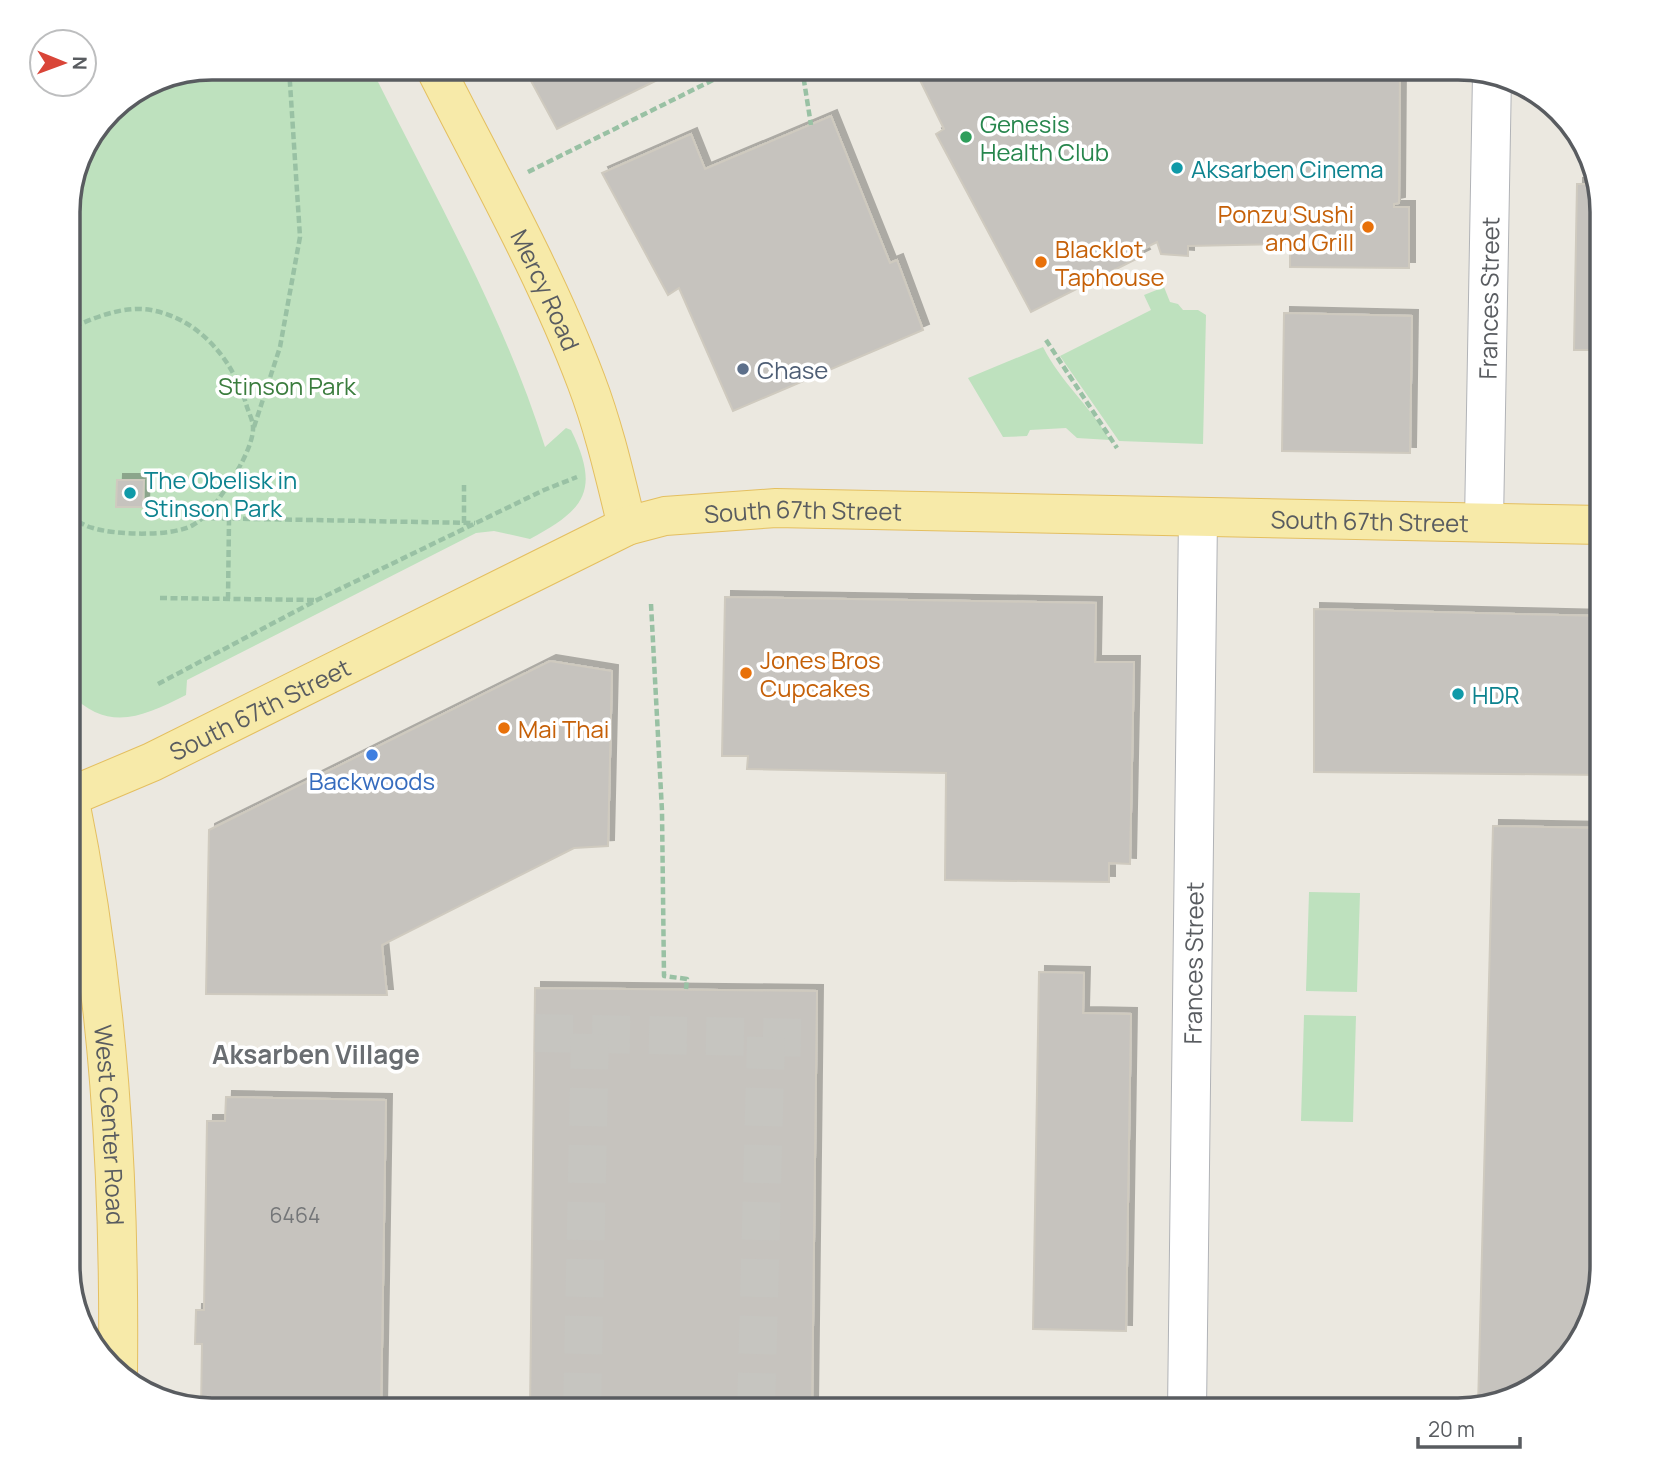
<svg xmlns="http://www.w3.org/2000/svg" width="1670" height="1479" viewBox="0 0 1670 1479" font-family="Manrope,sans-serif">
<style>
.green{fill:#bee1be}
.building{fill:#c6c3be;stroke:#cfcabf;stroke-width:2;filter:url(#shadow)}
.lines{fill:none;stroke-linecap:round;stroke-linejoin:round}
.minor-tunnel{stroke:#c6c5c0;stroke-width:38;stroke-dasharray:38 19;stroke-linecap:butt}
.minor-casing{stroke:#b1b3b7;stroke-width:40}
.major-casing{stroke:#e4bf60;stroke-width:40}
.path{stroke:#99c1a4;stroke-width:4.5;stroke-dasharray:7 3.5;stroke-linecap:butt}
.minor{stroke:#fff;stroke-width:38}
.major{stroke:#f7eaa9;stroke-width:38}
.leisure-dot{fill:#2e9e5b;stroke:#fff;stroke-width:2.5}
.culture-dot{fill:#0f9aa8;stroke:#fff;stroke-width:2.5}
.food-dot{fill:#e8710a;stroke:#fff;stroke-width:2.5}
.service-dot{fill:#5c6f8a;stroke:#fff;stroke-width:2.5}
.shop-dot{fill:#3f7fe0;stroke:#fff;stroke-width:2.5}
.labels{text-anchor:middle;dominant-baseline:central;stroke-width:7;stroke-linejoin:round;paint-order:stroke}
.number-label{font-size:21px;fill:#747678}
.leisure-label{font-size:24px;fill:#27864d;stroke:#fff;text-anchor:start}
.culture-label{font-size:24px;fill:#0d838f;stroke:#fff;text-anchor:start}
.food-label{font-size:24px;fill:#c56008;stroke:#fff;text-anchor:start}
.street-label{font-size:24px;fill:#595c60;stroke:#fff}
.service-label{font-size:24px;fill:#4e5e75;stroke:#fff;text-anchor:start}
.park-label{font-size:24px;fill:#3b7d3e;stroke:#fff}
.shop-label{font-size:24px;fill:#366cbe;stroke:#fff}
.neighbourhood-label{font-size:26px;font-weight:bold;fill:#6a6e72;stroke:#fff}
.rim{fill:none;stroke:#595c60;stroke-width:3.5}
</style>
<defs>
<filter id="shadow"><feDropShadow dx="6" dy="-6" stdDeviation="0" flood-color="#0004"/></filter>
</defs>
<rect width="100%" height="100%" fill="#ebe8e0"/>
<!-- green -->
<g class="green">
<path d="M212 68H371C433 193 503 314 545 447L566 428 571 430C601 491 584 510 530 539L494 531 476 533 187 680 186 695C142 717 109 733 69 693V202L83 148 117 104 158 79Z"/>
<polygon points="1164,287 1170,302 1178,304 1183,310 1198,310 1206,315 1203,444 1119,441 1060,356 1151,310 1144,295"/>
<path d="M1043 347C1060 381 1090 406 1110 440L1077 438 1066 428 1030 430 1027 436 1003 437 968 378Z"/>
<polygon points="1309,892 1360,893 1357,992 1306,991"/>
<polygon points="1304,1015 1356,1016 1353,1122 1301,1121"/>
</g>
<!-- building -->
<g class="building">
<polygon points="524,68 682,68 557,129"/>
<polygon points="914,68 1400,68 1399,203 1394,204 1394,207 1409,207 1409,268 1290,267 1290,244 1188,246 1188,256 1161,254 1157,242 1141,250 1144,255 1031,312 936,134 944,129"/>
<polygon points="831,116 890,263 897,260 923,330 733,411 679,288 668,295 602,173 691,134 705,169"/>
<polygon points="1577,184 1596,184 1602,212 1602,350 1574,350"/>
<polygon points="1284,313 1412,316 1410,453 1282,451"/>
<polygon points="117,480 144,480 143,507 116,507"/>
<polygon points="725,597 1096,603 1095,662 1134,662 1130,864 1109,863 1109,882 945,880 946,773 747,769 748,756 722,756"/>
<polygon points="1314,609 1602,616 1602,775 1314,772"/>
<polygon points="550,661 612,671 608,846 574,848 382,945 387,995 206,994 209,830"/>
<polygon points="1493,826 1602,828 1601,1276 1591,1322 1560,1368 1513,1400 1478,1407"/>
<polygon points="1039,972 1084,973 1083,1013 1131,1014 1126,1331 1033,1329"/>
<polygon points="535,988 817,991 812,1411 530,1411"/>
<polygon points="226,1097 386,1100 381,1411 201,1409 202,1344 195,1344 196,1310 204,1310 207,1121 225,1121"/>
</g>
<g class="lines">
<!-- minor-tunnel -->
<g class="minor-tunnel">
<polyline points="535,1033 816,1038"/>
<polyline points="582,1411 590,1034"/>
<polyline points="756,1411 766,1037"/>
</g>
<defs>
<g id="minor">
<path id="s1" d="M1484 522 1492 75"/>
<path id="s2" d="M1187 1411 1198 517"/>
</g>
<g id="major">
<path id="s3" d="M435 68C487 171 545 273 586 381 604 428 615 477 627 526"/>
<path id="s4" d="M69 796C109 991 120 1176 118 1374"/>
<path id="s5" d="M69 797 152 762 627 526 665 516 776 508 1602 525"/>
</g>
</defs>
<!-- minor casing -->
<use href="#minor" class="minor-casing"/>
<!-- major casing -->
<use href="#major" class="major-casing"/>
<!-- path -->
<g class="path">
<polyline points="802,68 811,125"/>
<polyline points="528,172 737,68"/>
<polyline points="1046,340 1117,448"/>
<polyline points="254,427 280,347 300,237 289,68"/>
<path d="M69 516C76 520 84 526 93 528 115 535 172 537 193 525 208 517 222 494 231 481 239 469 254 442 253 427 253 421 249 413 247 407 234 361 200 319 151 310 124 305 93 318 69 329"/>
<polyline points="201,518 475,523"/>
<polyline points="464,523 464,485"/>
<polyline points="160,598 314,600"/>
<polyline points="228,599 229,520"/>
<polyline points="651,604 662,811 664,976 687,979 686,989"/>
<polyline points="158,684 315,601 544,490 577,477"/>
</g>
<!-- minor -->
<use href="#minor" class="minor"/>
<!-- major -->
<use href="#major" class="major"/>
</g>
<!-- markers -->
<circle class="leisure-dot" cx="966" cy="137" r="7"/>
<g class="culture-dot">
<circle cx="1177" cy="168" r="7"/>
<circle cx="130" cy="493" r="7"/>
<circle cx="1458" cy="694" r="7"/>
</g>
<g class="food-dot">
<circle cx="1368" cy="227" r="7"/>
<circle cx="1041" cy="262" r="7"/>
<circle cx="746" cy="673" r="7"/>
<circle cx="504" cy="728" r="7"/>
</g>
<circle class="service-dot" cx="743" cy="369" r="7"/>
<circle class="shop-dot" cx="372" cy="755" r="7"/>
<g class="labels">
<!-- number labels -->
<g class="number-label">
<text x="295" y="1215">6464</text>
</g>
<!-- leisure labels -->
<g class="leisure-label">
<text x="980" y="123">Genesis<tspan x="980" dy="28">Health Club</tspan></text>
</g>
<!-- culture labels -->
<g class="culture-label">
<text x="1191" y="168">Aksarben Cinema</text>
<text x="144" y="479">The Obelisk in<tspan x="144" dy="28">Stinson Park</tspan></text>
<text x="1472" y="694">HDR</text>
</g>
<!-- food labels -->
<g class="food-label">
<text x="1354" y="213" text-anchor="end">Ponzu Sushi<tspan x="1354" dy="28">and Grill</tspan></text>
<text x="1055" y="248">Blacklot<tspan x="1055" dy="28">Taphouse</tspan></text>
<text x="760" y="659">Jones Bros<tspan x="760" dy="28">Cupcakes</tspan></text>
<text x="518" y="728">Mai Thai</text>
</g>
<!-- street labels -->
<g class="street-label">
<text stroke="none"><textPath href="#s3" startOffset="248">Mercy Road</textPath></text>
<text stroke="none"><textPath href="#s1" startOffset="224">Frances Street</textPath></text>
<text stroke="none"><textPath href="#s5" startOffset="798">South 67th Street</textPath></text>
<text stroke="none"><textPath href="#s5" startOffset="1365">South 67th Street</textPath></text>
<text stroke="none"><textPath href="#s5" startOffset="210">South 67th Street</textPath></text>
<text stroke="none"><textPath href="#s2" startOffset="448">Frances Street</textPath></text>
<text stroke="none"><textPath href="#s4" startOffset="332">West Center Road</textPath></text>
</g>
<!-- service labels -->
<g class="service-label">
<text x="757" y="369">Chase</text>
</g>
<!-- park labels -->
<g class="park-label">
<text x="287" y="385">Stinson Park</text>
</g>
<!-- shop labels -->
<g class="shop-label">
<text x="372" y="780">Backwoods</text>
</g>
<!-- neighbourhood labels -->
<g class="neighbourhood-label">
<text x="316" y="1054">Aksarben Village</text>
</g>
</g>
<!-- crop -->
<path d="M0 0H1670V1479H0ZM212 80H1458A132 132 0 0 1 1590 212V1266A132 132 0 0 1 1458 1398H212A132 132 0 0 1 80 1266V212A132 132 0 0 1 212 80Z" fill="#fff" fill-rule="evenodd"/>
<path class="rim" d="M212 80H1458A132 132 0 0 1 1590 212V1266A132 132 0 0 1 1458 1398H212A132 132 0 0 1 80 1266V212A132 132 0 0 1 212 80Z"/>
<!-- north arrow -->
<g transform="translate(63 63) rotate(91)"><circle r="33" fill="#ffffff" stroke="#bdbebf" stroke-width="2"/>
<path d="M0-5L12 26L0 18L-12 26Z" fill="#d94538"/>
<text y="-10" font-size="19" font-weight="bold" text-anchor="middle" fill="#595c60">N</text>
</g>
<!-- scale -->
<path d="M1418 1437v10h102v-10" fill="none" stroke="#595c60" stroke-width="3.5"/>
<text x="1428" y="1437" font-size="21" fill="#595c60" stroke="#ffffff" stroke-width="5" paint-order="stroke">20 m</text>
</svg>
